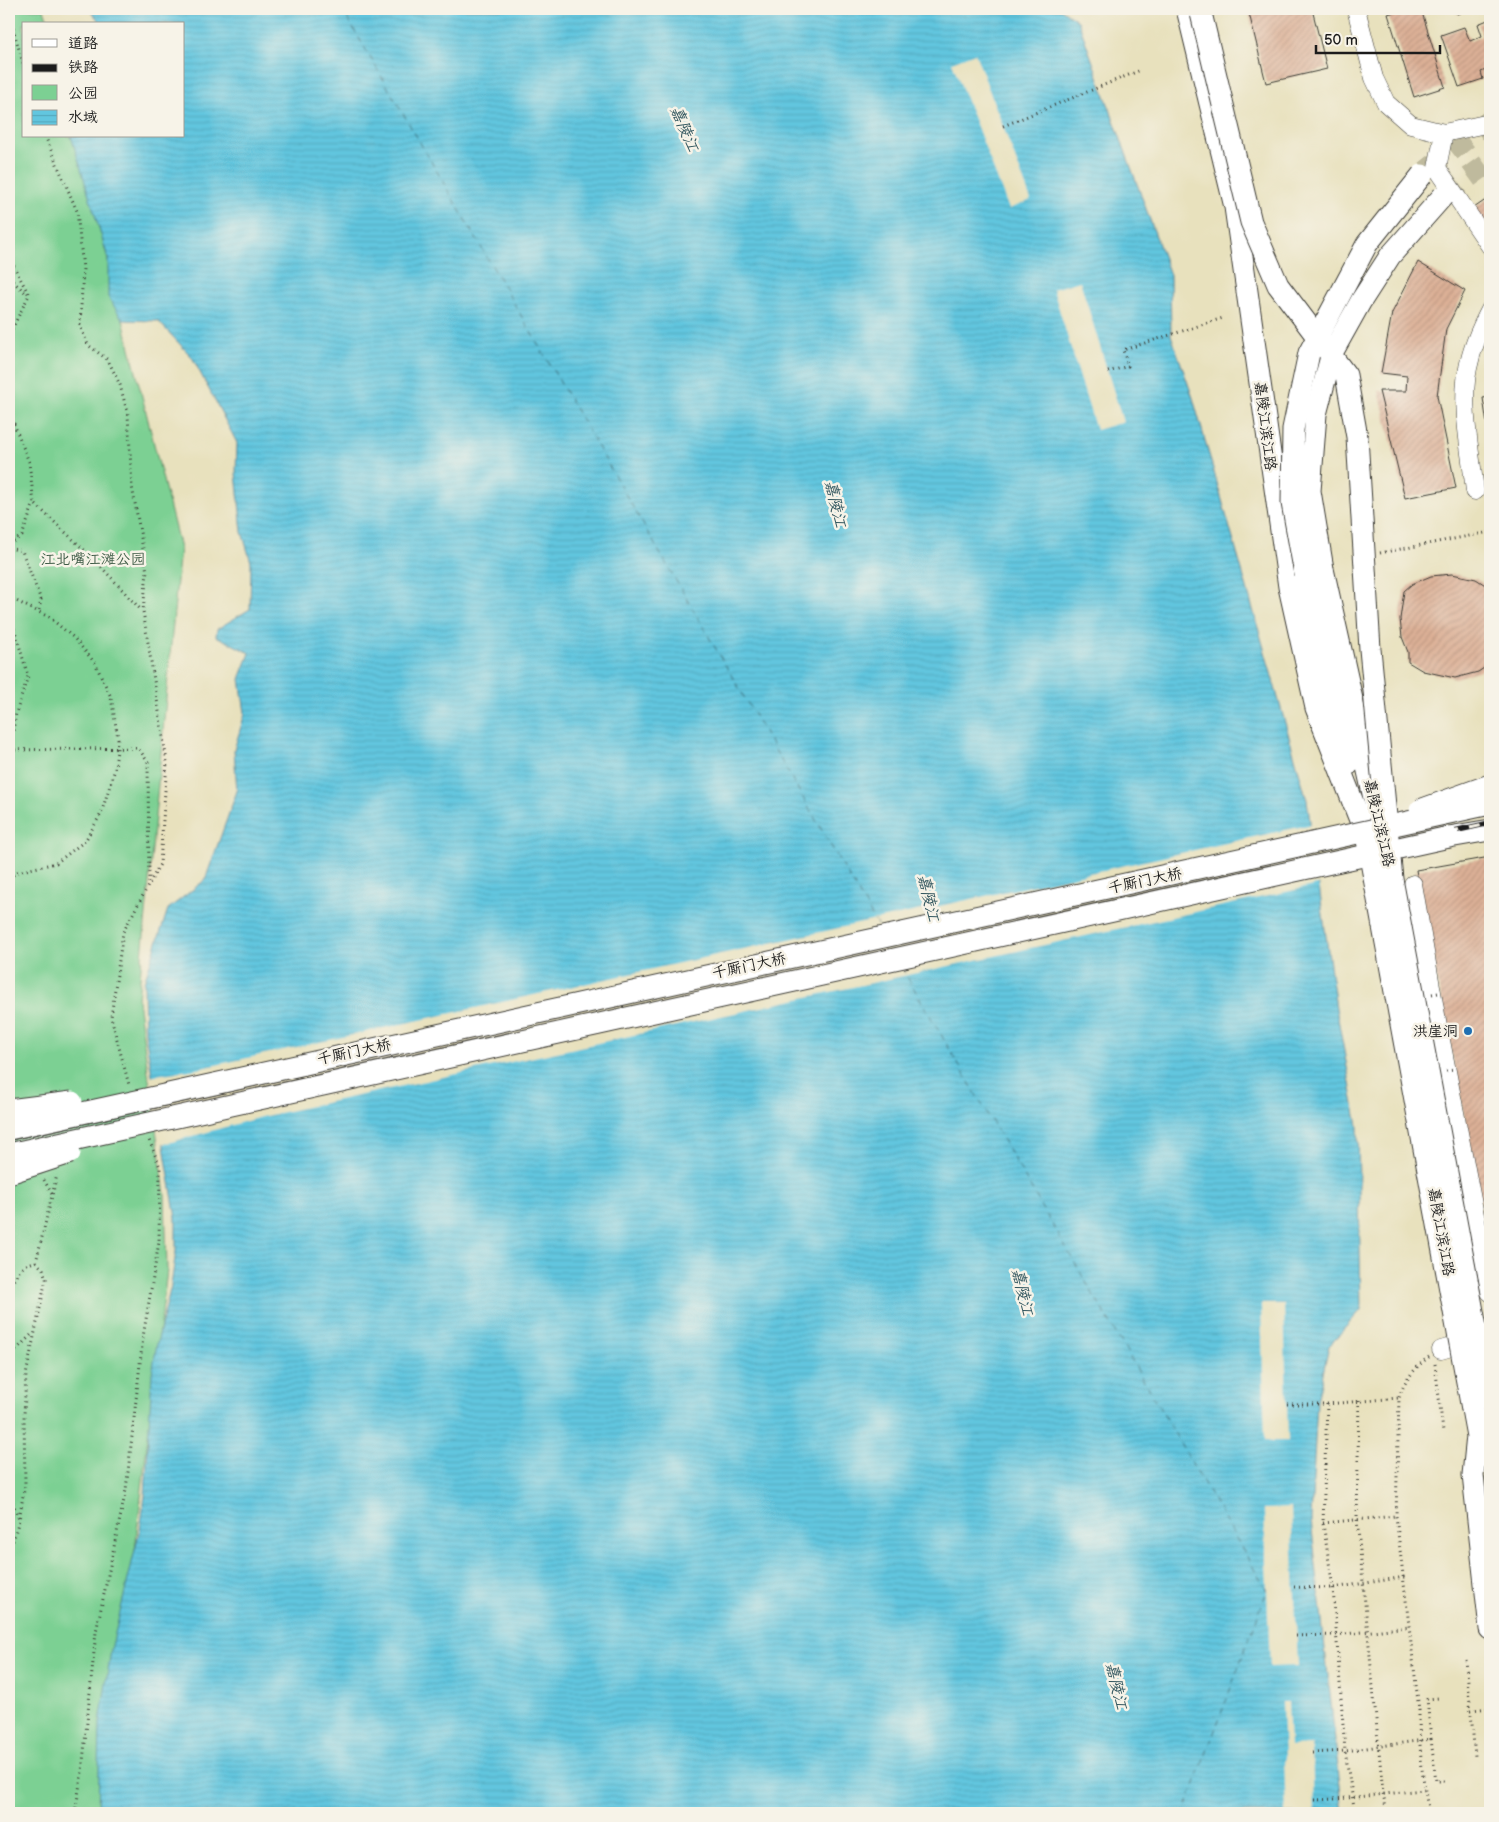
<svg xmlns="http://www.w3.org/2000/svg" width="1499" height="1822" viewBox="0 0 1499 1822" font-family="'Balsamiq Sans','LXGW WenKai TC',sans-serif">
<style>
.green{fill:#7cd093;stroke:#4c7658}
.water{fill:url(#water-rules);stroke:#3f717e}
.pier{fill:#e8e1bd}
.lines{fill:none;stroke-linecap:round;stroke-linejoin:round}
.ferry{stroke:#345860;stroke-width:1;stroke-dasharray:6 5;stroke-linecap:butt}
.building{fill:url(#building-hatch)}
.major-tunnel{stroke:#bfba9d;stroke-width:21;stroke-dasharray:21 11;stroke-linecap:butt}
.minor-casing{stroke:#3b3a34;stroke-width:19}
.major-casing{stroke:#3b3a34;stroke-width:23}
.path{stroke:#3b3a34;stroke-width:3;stroke-dasharray:1 4;stroke-linecap:butt}
.minor{stroke:#fff;stroke-width:18}
.major{stroke:#fff;stroke-width:21}
.rail-casing{stroke:#1c1c1c;stroke-width:5.5}
.rail{stroke:#f7f3e8;stroke-width:4;stroke-dasharray:11;stroke-linecap:butt}
.major-bridge-casing{stroke:#3b3a34;stroke-width:23;stroke-linecap:butt}
.path-bridge{stroke:#3b3a34;stroke-width:3;stroke-dasharray:1 4;stroke-linecap:butt}
.major-bridge{stroke:#fff;stroke-width:21}
.poi-dot{fill:#1f6fb2;stroke:#f7f3e8;stroke-width:2}
.labels{text-anchor:middle;dominant-baseline:central;stroke-width:5;stroke-linejoin:round;paint-order:stroke}
.street-label{font-size:15px;fill:#1c1c1c;stroke:#f7f3e8}
.park-label{font-size:15px;fill:#3e5b46;stroke:#f7f3e8}
.poi-label{font-size:15px;fill:#1c1c1c;stroke:#f7f3e8;text-anchor:end}
.water-label{font-size:16px;font-style:italic;fill:#345860;stroke:#f7f3e8}
</style>
<defs>
<pattern id="water-rules" width="6" height="5" patternUnits="userSpaceOnUse" patternTransform="scale(1.25)"><rect width="6" height="5" fill="#62c6df"/><path d="M0 2.5h6" fill="none" stroke="#54aabf"/></pattern>
<pattern id="building-hatch" width="6" height="6" patternUnits="userSpaceOnUse" patternTransform="scale(1.25)"><rect width="6" height="6" fill="#dcb096"/><path d="M-1 1l2-2M0 6l6-6M5 7l2-2" fill="none" stroke="#bc9781"/></pattern>
</defs>
<rect width="100%" height="100%" fill="#f7f3e8"/>
<filter id="ink" filterUnits="userSpaceOnUse"><feTurbulence type="fractalNoise" baseFrequency=".02" numOctaves="2"/><feDisplacementMap in="SourceGraphic" scale="10" xChannelSelector="R" yChannelSelector="G"/><feConvolveMatrix kernelMatrix="1 2 1 2 8 2 1 2 1" color-interpolation-filters="sRGB"/></filter>
<filter id="wash" filterUnits="userSpaceOnUse"><feTurbulence type="fractalNoise" baseFrequency=".0096" numOctaves="4" result="noise"/><feDisplacementMap in="SourceGraphic" scale="20" xChannelSelector="R" yChannelSelector="G"/><feGaussianBlur stdDeviation="1.12" result="paint"/><feColorMatrix in="noise" values="0 0 0 0 0 0 0 0 0 0 0 0 0 0 0 0 0 1.4 0 .05"/><feComposite in="paint" operator="in"/></filter>
<g filter="url(#wash)">
<rect width="100%" height="100%" fill="#e8e1bd"/>
<!-- green -->
<polygon class="green" points="9,9 44,9 49,24 24,24 24,136 77,136 180,548 138,1000 165,1194 167,1270 105,1813 9,1813"/>
<!-- water -->
<polygon class="water" points="89,9 1061,9 1078,21 1170,275 1171,335 1193,398 1307,800 1336,1008 1358,1126 1361,1310 1329,1346 1317,1401 1311,1520 1343,1813 98,1813 100,1722 111,1650 140,1529 145,1496 152,1373 157,1343 171,1286 176,1251 176,1218 145,1033 144,982 168,909 205,880 237,791 234,750 245,713 240,679 250,653 216,636 217,629 250,609 251,562 242,532 236,473 237,443 192,357 158,321 123,320 108,297 108,258 71,136 184,136 184,24 102,24"/>
<!-- pier -->
<g class="pier">
<polygon points="975,53 1031,200 1009,209 952,62"/>
<polygon points="1080,281 1123,422 1096,430 1053,289"/>
<polygon points="1313,824 1322,884 261,1117 161,1145 149,1076 197,1069"/>
<polygon points="1261,1304 1284,1304 1288,1441 1265,1441"/>
<polygon points="1291,1508 1298,1666 1270,1667 1264,1509"/>
<polygon points="1282,1702 1288,1702 1290,1746 1312,1745 1314,1813 1286,1813"/>
</g>
<g class="lines">
<!-- ferry -->
<g class="ferry">
<polyline points="342,9 879,928"/>
<polyline points="902,968 1267,1591 1184,1813"/>
</g>
</g>
<g id="blocks">
<!-- building -->
<g class="building">
<polygon points="1248,9 1312,9 1327,69 1266,83"/>
<polygon points="1404,9 1421,9 1445,87 1414,97 1388,14"/>
<polygon points="1455,9 1470,9 1457,14"/>
<polygon points="1490,19 1490,68 1481,72 1483,79 1459,87 1441,35 1464,27 1470,41 1482,36 1478,24"/>
<polygon points="1490,197 1490,239 1471,210"/>
<polygon points="1418,262 1465,291 1446,329 1437,396 1456,488 1405,498 1379,391 1406,391 1407,376 1381,373 1392,313"/>
<polygon points="1490,397 1490,431 1488,431 1483,398"/>
<polygon points="1452,574 1476,579 1490,588 1490,664 1478,672 1455,678 1423,671 1408,662 1408,652 1402,637 1400,619 1404,591 1412,584 1431,576"/>
<polygon points="1490,857 1490,1249 1416,870"/>
</g>
</g>
</g>
<g filter="url(#ink)">
<use href="#blocks" fill-opacity="0" stroke="#3b3a34" stroke-width="1"/>
<g class="lines">
<!-- major-tunnel -->
<g class="major-tunnel">
<polyline points="1426,171 1490,120"/>
<polyline points="1443,196 1490,162"/>
</g>
<defs>
<g id="minor">
<polyline points="1356,9 1374,78 1386,103 1411,125 1444,133 1490,123"/>
<polyline points="1444,133 1437,168 1490,246"/>
<path d="M1475 491C1471 455 1460 403 1468 368 1472 347 1480 329 1490 310"/>
<polyline points="1413,884 1436,1015 1490,1292"/>
<polyline points="1441,1350 1465,1343 1472,1345"/>
</g>
<g id="major">
<polyline points="1187,9 1235,207 1289,587 1316,708 1367,838"/>
<polyline points="1323,569 1380,825"/>
<polyline points="1305,574 1349,764"/>
<polyline points="1449,837 1490,830"/>
<polyline points="1472,1409 1477,1436 1473,1475 1490,1629"/>
</g>
</defs>
<!-- minor casing -->
<use href="#minor" class="minor-casing"/>
<!-- major casing -->
<use href="#major" class="major-casing"/>
<!-- path -->
<g class="path">
<polyline points="9,14 24,67"/>
<polyline points="1003,126 1141,70"/>
<polyline points="45,136 77,211 83,269 80,326 88,345 108,360 120,385 128,415 132,486 147,572 143,611 167,762 160,864 123,932 111,1017 129,1085"/>
<polyline points="9,257 29,295 9,335"/>
<polyline points="9,278 27,294"/>
<polyline points="1108,372 1128,366 1123,350 1223,318"/>
<polyline points="9,423 14,424 29,462 34,503 94,559 142,611"/>
<polyline points="9,544 22,536 34,503"/>
<polyline points="9,548 22,551 41,600 39,610"/>
<polyline points="1380,553 1490,532"/>
<polyline points="9,586 9,607"/>
<polyline points="9,620 15,631 28,676 16,713 9,755"/>
<polyline points="10,750 138,748 148,762 149,884"/>
<polyline points="9,878 17,872 56,863 85,841 101,814 115,769 118,739 111,697 95,663 74,638 49,617 10,598"/>
<polyline points="44,1180 53,1196"/>
<polyline points="36,1262 57,1175"/>
<path d="M9 1289C16 1276 20 1264 36 1262L43 1269 46 1279 26 1375 24 1415 25 1484 19 1520 9 1554"/>
<polyline points="9,1357 33,1333"/>
<path d="M1429 1357C1415 1367 1404 1381 1399 1398L1396 1516 1419 1710C1419 1745 1422 1779 1429 1813"/>
<polyline points="1435,1364 1443,1431"/>
<polyline points="1359,1400 1357,1519 1383,1793 1387,1813"/>
<polyline points="1287,1404 1327,1404 1399,1398"/>
<polyline points="1327,1404 1323,1523 1333,1588 1345,1751 1355,1813"/>
<polyline points="9,1493 19,1519"/>
<polyline points="1323,1523 1396,1516"/>
<polyline points="1294,1587 1333,1588 1405,1577"/>
<polyline points="1296,1636 1335,1635 1409,1627"/>
<polyline points="1466,1660 1475,1756"/>
<polyline points="1471,1710 1490,1708"/>
<polyline points="1431,1739 1427,1699 1439,1698"/>
<polyline points="1312,1753 1345,1751 1431,1739 1436,1781 1446,1781"/>
<path d="M1314 1800C1351 1799 1387 1793 1424 1790"/>
<polyline points="75,1813 82,1772 96,1632 126,1490 143,1337 159,1242 160,1167 149,1140"/>
</g>
<!-- minor -->
<use href="#minor" class="minor"/>
<!-- major -->
<use href="#major" class="major"/>
<defs>
<g id="rail">
<polyline points="9,1138 1490,811"/>
<polyline points="9,1150 1490,823"/>
</g>
</defs>
<!-- rail casing -->
<use href="#rail" class="rail-casing"/>
<!-- rail -->
<use href="#rail" class="rail"/>
<defs>
<g id="major-bridge">
<polyline points="1200,9 1251,222 1278,285 1346,375 1357,437 1370,649 1392,879 1490,1402"/>
<polyline points="1323,569 1310,491 1316,414 1332,353 1361,301 1390,256 1443,196"/>
<polyline points="1305,574 1292,503 1293,429 1309,353 1367,244 1422,175"/>
<polyline points="1420,810 1490,785"/>
<polyline points="1367,840 1472,1409"/>
<polyline points="9,1110 72,1102"/>
<polyline points="9,1129 1490,804"/>
<polyline points="9,1154 1449,837"/>
<polyline points="9,1173 70,1153"/>
</g>
</defs>
<!-- major-bridge casing -->
<use href="#major-bridge" class="major-bridge-casing"/>
<!-- path-bridge -->
<g class="path-bridge">
<polyline points="1432,994 1438,993"/>
<polyline points="1446,1071 1455,1070"/>
</g>
<!-- major-bridge -->
<use href="#major-bridge" class="major-bridge"/>
</g>
</g>
<!-- markers -->
<circle class="poi-dot" cx="1468" cy="1031" r="5"/>
<g class="labels">
<!-- street labels -->
<g class="street-label">
<text transform="translate(1265 426) rotate(83)">嘉陵江滨江路</text>
<text transform="translate(1379 823) rotate(77)">嘉陵江滨江路</text>
<text transform="translate(1145 881) rotate(-12)">千厮门大桥</text>
<text transform="translate(749 966) rotate(-12)">千厮门大桥</text>
<text transform="translate(354 1052) rotate(-12)">千厮门大桥</text>
<text transform="translate(1441 1232) rotate(80)">嘉陵江滨江路</text>
</g>
<!-- park labels -->
<g class="park-label">
<text x="93" y="559">江北嘴江滩公园</text>
</g>
<!-- poi labels -->
<g class="poi-label">
<text x="1458" y="1031">洪崖洞</text>
</g>
<!-- water labels -->
<g class="water-label">
<text transform="translate(684 129) rotate(67)">嘉陵江</text>
<text transform="translate(835 504) rotate(77)">嘉陵江</text>
<text transform="translate(928 898) rotate(77)">嘉陵江</text>
<text transform="translate(1022 1292) rotate(77)">嘉陵江</text>
<text transform="translate(1116 1686) rotate(77)">嘉陵江</text>
</g>
</g>
<!-- margin -->
<rect width="1499" height="1822" fill="none" stroke="#f7f3e8" stroke-width="30"/>
<!-- legend -->
<rect x="22" y="22" width="162" height="115" fill="#f7f3e8" stroke="#9f9d96"/>
<rect x="32" y="39" width="25" height="8" fill="#ffffff" stroke="#9f9d96"/>
<text x="68" y="48" font-size="15" fill="#1c1c1c">道路</text>
<rect x="32" y="64" width="25" height="8" fill="#1c1c1c" stroke="#9f9d96"/>
<text x="68" y="72" font-size="15" fill="#1c1c1c">铁路</text>
<rect x="32" y="85" width="25" height="15" fill="#7cd093" stroke="#9f9d96"/>
<text x="68" y="98" font-size="15" fill="#1c1c1c">公园</text>
<rect x="32" y="110" width="25" height="15" fill="url(#water-rules)" stroke="#9f9d96"/>
<text x="68" y="122" font-size="15" fill="#1c1c1c">水域</text>
<!-- scale -->
<path d="M1316 45v8h124v-8" fill="none" stroke="#1c1c1c" stroke-width="2.5"/>
<text x="1324" y="45" font-size="15" fill="#1c1c1c" stroke="#f7f3e8" stroke-width="4" paint-order="stroke">50 m</text>
</svg>
